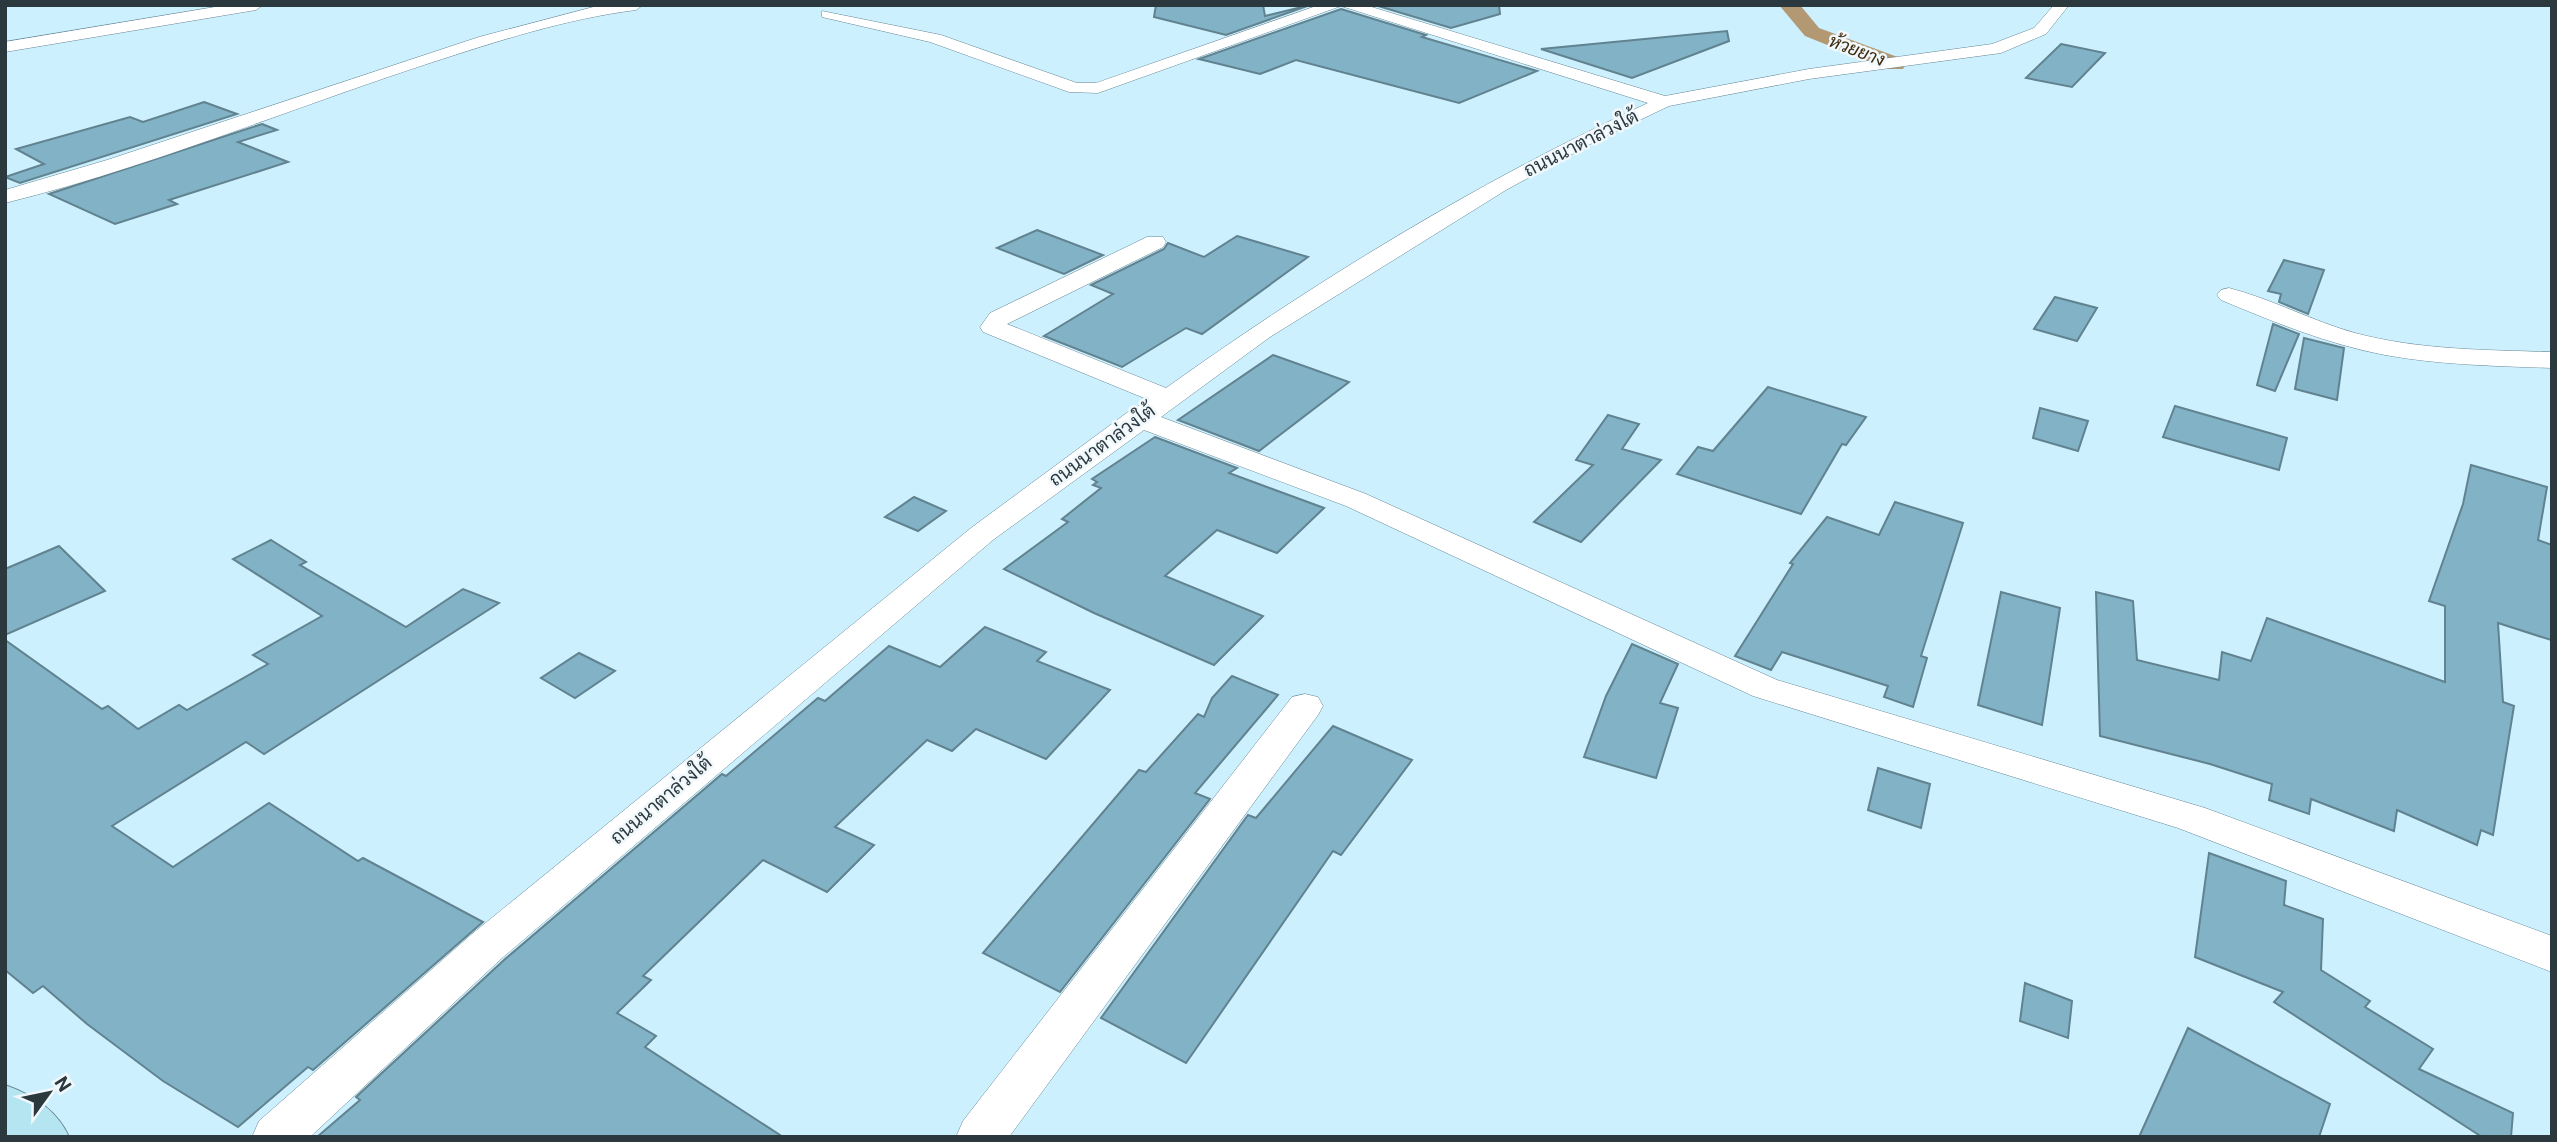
<svg xmlns="http://www.w3.org/2000/svg" width="2557" height="1142" viewBox="0 0 2557 1142" font-family="Roboto,Sarabun,sans-serif">
<style>
.lines{fill:none;stroke-linecap:round;stroke-linejoin:round}
.canal{fill:#b39874;fill-rule:evenodd}
.building{fill:#81b2c6;stroke:#61828f;stroke-width:2}
.street-casing{stroke:#668794;stroke-width:1}
.secondary-casing{stroke:#668794;stroke-width:2}
.street{fill:#fff;fill-rule:evenodd}
.secondary{fill:#b6e5f2;fill-rule:evenodd}
.labels{text-anchor:middle;dominant-baseline:central;stroke-width:5;stroke-linejoin:round;paint-order:stroke}
.far-water-label{font-size:18px;font-style:italic;fill:#3e2a0c;stroke:#f1f8fb}
.street-label{font-size:19px;fill:#2b393f;stroke:#f1f8fb}
</style>
<rect width="100%" height="100%" fill="#cdf0ff"/>
<g class="lines">
<!-- canal -->
<polygon class="canal" points="1779,5 1800,5 1819,28 1903,59 1906,64 1903,69 1887,69 1805,36"/>
</g>
<!-- building -->
<g class="building">
<polygon points="1156,5 1263,5 1265,16 1310,5 1226,35 1154,17"/>
<polygon points="1375,5 1499,5 1500,14 1451,28"/>
<polygon points="1341,9 1426,35 1422,37 1537,71 1459,103 1296,60 1260,74 1199,59"/>
<polygon points="1727,31 1729,41 1632,78 1541,49"/>
<polygon points="2061,44 2105,53 2072,87 2026,78"/>
<polygon points="204,102 237,114 20,183 5,177 44,164 16,149 130,117 143,122"/>
<polygon points="262,124 277,130 238,142 288,162 169,200 177,204 115,224 49,194"/>
<polygon points="1037,230 1103,255 1064,274 997,248"/>
<polygon points="1237,236 1308,257 1202,334 1186,328 1122,367 1044,336 1113,294 1091,285 1164,249 1168,243 1204,257"/>
<polygon points="2284,260 2324,270 2308,314 2279,302 2281,294 2268,291"/>
<polygon points="2055,297 2097,308 2077,341 2034,329"/>
<polygon points="2273,324 2299,334 2275,391 2257,385"/>
<polygon points="2304,338 2344,348 2337,400 2295,389"/>
<polygon points="1273,355 1349,382 1259,451 1178,420"/>
<polygon points="1768,387 1866,417 1846,445 1842,444 1801,514 1677,474 1698,447 1713,451"/>
<polygon points="2175,406 2287,438 2279,470 2163,437"/>
<polygon points="2040,408 2088,421 2078,451 2033,438"/>
<polygon points="1608,415 1639,424 1622,449 1661,460 1581,542 1534,522 1593,465 1576,460"/>
<polygon points="1155,437 1237,468 1229,473 1324,508 1277,553 1217,530 1165,576 1263,616 1214,665 1094,613 1004,569 1068,522 1062,519 1101,488 1093,485 1097,482 1092,479"/>
<polygon points="2471,465 2547,487 2538,540 2552,545 2551,640 2498,623 2503,702 2514,706 2493,835 2481,830 2477,845 2397,810 2394,831 2311,799 2309,814 2269,800 2272,784 2210,764 2100,736 2096,592 2133,601 2137,660 2219,680 2222,652 2251,661 2267,618 2445,682 2445,606 2429,601 2463,504"/>
<polygon points="914,497 946,511 918,531 885,517"/>
<polygon points="1895,502 1963,523 1921,656 1927,658 1913,707 1884,697 1888,686 1782,652 1771,670 1735,656 1793,564 1790,563 1827,517 1879,535"/>
<polygon points="271,540 306,562 300,565 406,627 463,589 499,603 264,754 246,742 112,826 173,867 269,803 358,861 363,858 483,922 313,1070 308,1067 238,1127 163,1081 87,1024 43,986 33,993 5,970 5,640 102,709 108,706 138,729 179,705 187,710 268,664 253,655 322,616 233,559"/>
<polygon points="59,546 105,591 5,635 5,569"/>
<polygon points="2001,592 2060,608 2042,725 1978,705"/>
<polygon points="985,627 1046,652 1037,661 1110,690 1046,759 976,729 952,751 927,740 835,827 874,845 827,892 763,860 643,976 651,980 617,1013 656,1036 645,1047 783,1137 317,1137 360,1100 356,1097 504,960 722,774 726,776 818,698 825,701 889,646 940,667"/>
<polygon points="1632,644 1678,664 1660,703 1678,708 1656,778 1584,757 1606,696"/>
<polygon points="579,653 615,671 575,698 541,678"/>
<polygon points="1232,676 1278,695 1195,793 1210,799 1060,992 983,953 1139,770 1146,772 1198,714 1204,717 1212,698"/>
<polygon points="1333,726 1412,760 1341,855 1333,851 1186,1063 1101,1018 1248,815 1256,818"/>
<polygon points="1878,768 1930,784 1921,828 1868,810"/>
<polygon points="2209,853 2286,881 2284,905 2323,919 2321,970 2370,1001 2365,1007 2433,1049 2419,1069 2513,1113 2511,1137 2482,1137 2274,1002 2283,992 2195,957"/>
<polygon points="2025,983 2072,1001 2068,1038 2020,1021"/>
<polygon points="2188,1028 2330,1104 2319,1137 2139,1137"/>
</g>
<g class="lines">
<defs>
<g id="street">
<polygon points="227,5 263,5 256,10 5,52 5,42"/>
<path d="M601 5H643L636 10C565 19 498 41 430 63 289 109 150 167 5 203V190L107 160 479 37Z"/>
<path d="M1319 5H1365L1665 96 1809 69 1992 44 2034 28 2054 5H2069L2046 34 2001 53 1809 79 1669 106 1592 143 1506 190 1270 337 1161 417 1366 494 1777 680 2205 808 2552 936V972L2178 828 1753 696 1346 506 1144 430 993 540 502 958 310 1137H252L259 1121 472 934 971 528 1128 412 1149 400 983 332 980 327 990 313 1147 237H1163L1166 242 1163 247 1007 324 1166 388C1317 280 1479 181 1648 103L1341 6 1098 93 1069 92 930 42 822 17V11L941 35 1077 83H1096Z"/>
<path d="M2229 288C2272 299 2312 321 2355 333 2419 350 2486 350 2552 352V368C2496 366 2440 365 2385 355 2327 344 2274 322 2221 300L2217 295 2221 290Z"/>
<polygon points="1305,694 1318,697 1323,706 1318,715 1009,1137 956,1137 963,1121 1292,697"/>
</g>
<path id="secondary" d="M5 1085C33 1095 57 1110 69 1137H5Z"/>
</defs>
<!-- street casing -->
<use href="#street" class="street-casing"/>
<!-- secondary casing -->
<use href="#secondary" class="secondary-casing"/>
<!-- street -->
<use href="#street" class="street"/>
<!-- secondary -->
<use href="#secondary" class="secondary"/>
</g>
<g class="labels">
<!-- far-water labels -->
<g class="far-water-label">
<text transform="translate(1857 50) rotate(21)">ห้วยยาง</text>
</g>
<!-- street labels -->
<g class="street-label">
<text transform="translate(1581 143) rotate(-27)">ถนนนาตาล่วงใต้</text>
<text transform="translate(1102 445) rotate(-36)">ถนนนาตาล่วงใต้</text>
<text transform="translate(661 800) rotate(-40)">ถนนนาตาล่วงใต้</text>
</g>
</g>
<!-- border -->
<rect width="2557" height="1142" fill="none" stroke="#2b393f" stroke-width="14"/>
<!-- north arrow -->
<g transform="translate(49 1093) rotate(57)" stroke="#f1f8fb" stroke-width="5" paint-order="stroke">
<path d="M0-5L12 26L0 18L-12 26Z" fill="#2b393f"/>
<text y="-10" font-size="19" font-weight="bold" text-anchor="middle" fill="#2b393f">N</text>
</g>
</svg>
